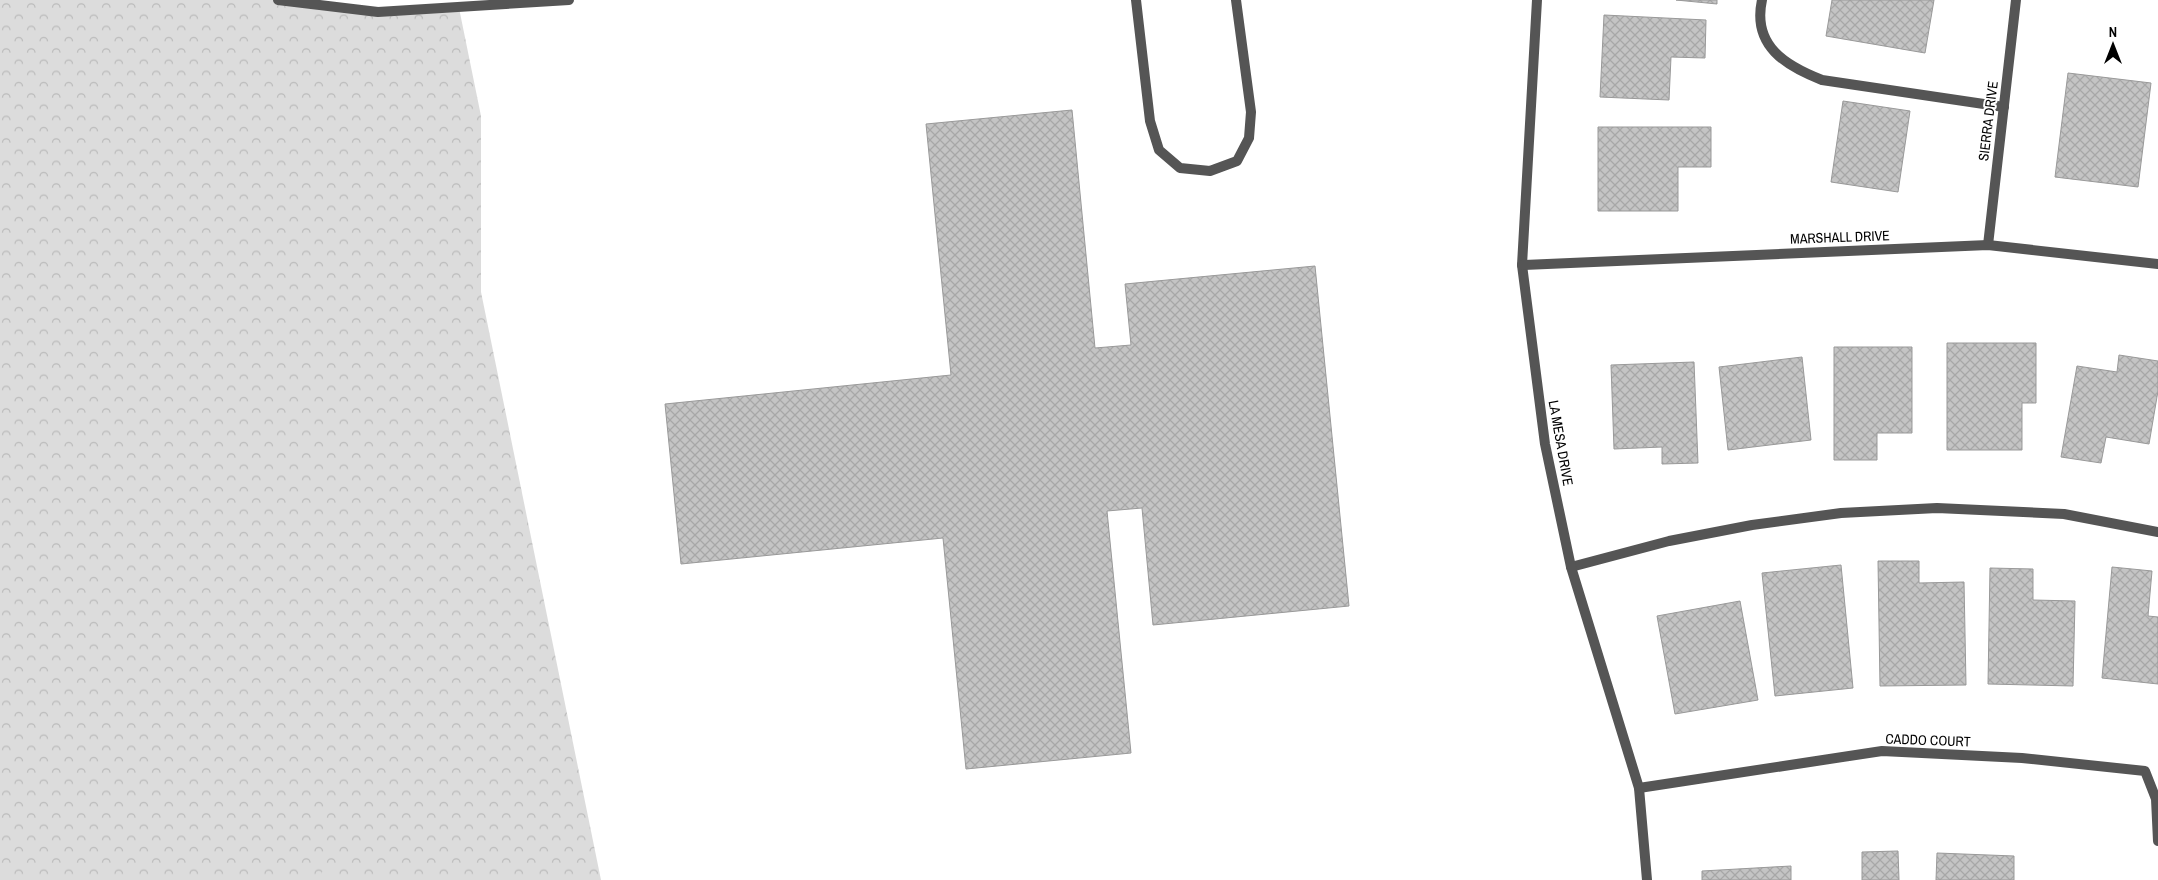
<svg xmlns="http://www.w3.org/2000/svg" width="2158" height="880" viewBox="0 0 2158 880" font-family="'Archivo Narrow',sans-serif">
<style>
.park{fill:url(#park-crowns)}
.garden{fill:#dcdcdc}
.building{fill:url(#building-cross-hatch);stroke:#999}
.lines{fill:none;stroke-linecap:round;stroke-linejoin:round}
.service{stroke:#555;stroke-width:10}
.minor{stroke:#555;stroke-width:10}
.labels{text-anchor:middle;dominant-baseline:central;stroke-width:4;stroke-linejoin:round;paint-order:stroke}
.street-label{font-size:14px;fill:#000;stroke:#fff}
</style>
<defs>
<pattern id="park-crowns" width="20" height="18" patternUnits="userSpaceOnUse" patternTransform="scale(1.25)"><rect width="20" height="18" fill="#dcdcdc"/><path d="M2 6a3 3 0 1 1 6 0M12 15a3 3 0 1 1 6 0" fill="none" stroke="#bbb"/></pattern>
<pattern id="building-cross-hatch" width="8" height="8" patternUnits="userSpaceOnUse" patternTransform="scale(1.25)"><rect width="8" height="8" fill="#c4c4c4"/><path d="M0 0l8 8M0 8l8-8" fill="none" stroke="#a7a7a7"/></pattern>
</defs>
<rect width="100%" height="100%" fill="#fff"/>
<!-- park -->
<polygon class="park" points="0,0 278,0 378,12 459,8 481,116 481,292 601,880 0,880"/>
<!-- garden -->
<polygon class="garden" points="323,870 351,880 319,880"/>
<!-- building -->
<g class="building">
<polygon points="1676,0 1717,0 1717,4"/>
<polygon points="1832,0 1934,0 1925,53 1826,36"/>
<polygon points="1604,15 1706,20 1705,58 1671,57 1669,100 1600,97"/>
<polygon points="2068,73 2151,83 2138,187 2055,177"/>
<polygon points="1843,101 1910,111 1898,192 1831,182"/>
<polygon points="1072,110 1095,348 1131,345 1125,284 1315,266 1349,606 1153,625 1142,508 1107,511 1131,753 966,769 943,538 681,564 665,404 951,375 926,124"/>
<polygon points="1598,127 1711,127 1711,167 1678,167 1678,211 1598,211"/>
<polygon points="1947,343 2036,343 2036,403 2022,403 2022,450 1947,450"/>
<polygon points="1834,347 1912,347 1912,433 1877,433 1877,460 1834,460"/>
<polygon points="2119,355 2158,361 2158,391 2149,444 2106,437 2101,463 2061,457 2077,366 2117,372"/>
<polygon points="1802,357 1811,440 1728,450 1719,367"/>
<polygon points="1694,362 1698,463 1662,464 1662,447 1614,449 1611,365"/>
<polygon points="1878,561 1919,561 1919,583 1964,582 1966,685 1880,686"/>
<polygon points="1841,565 1853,688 1775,696 1762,573"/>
<polygon points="2112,567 2152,571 2148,616 2158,617 2158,684 2102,678"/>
<polygon points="1990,568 2033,569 2033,600 2075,601 2073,686 1988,684"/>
<polygon points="1740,601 1758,700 1675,714 1657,616"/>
<polygon points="1898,851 1899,880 1862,880 1862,852"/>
<polygon points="1937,853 2014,856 2014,880 1936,880"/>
<polygon points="1791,866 1791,880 1702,880 1702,871"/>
</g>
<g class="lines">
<!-- service -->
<g class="service">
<polyline points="1136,0 1150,121 1159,150 1180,168 1210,171 1237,161 1249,138 1251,112 1236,0"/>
<path d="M1762 0C1752 46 1786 66 1822 80L2004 107"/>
<polyline points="1571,567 1669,541 1752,525 1841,513 1937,508 2064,514 2158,532"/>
</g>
<!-- minor -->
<g class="minor">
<polyline points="278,0 378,12 569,0"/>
<polyline points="1537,0 1522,265 1545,444 1571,567 1639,788 1647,880"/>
<polyline points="1988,245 2016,0"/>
<polyline points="1522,265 1988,245 2158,264"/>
<polyline points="1639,788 1882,751 2022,758 2145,771 2156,799 2158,841"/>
</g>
</g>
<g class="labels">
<!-- street labels -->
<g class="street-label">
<text transform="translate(1988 121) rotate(-83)">SIERRA DRIVE</text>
<text transform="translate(1840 237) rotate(-2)">MARSHALL DRIVE</text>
<text transform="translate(1561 443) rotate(80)">LA MESA DRIVE</text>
<text transform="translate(1928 740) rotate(2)">CADDO COURT</text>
</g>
</g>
<!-- north arrow -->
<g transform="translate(2113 45)" stroke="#ffffff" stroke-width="4" paint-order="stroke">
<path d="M0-4L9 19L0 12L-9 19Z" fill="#000000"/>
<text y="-8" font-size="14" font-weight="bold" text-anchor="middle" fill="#000000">N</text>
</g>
</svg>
